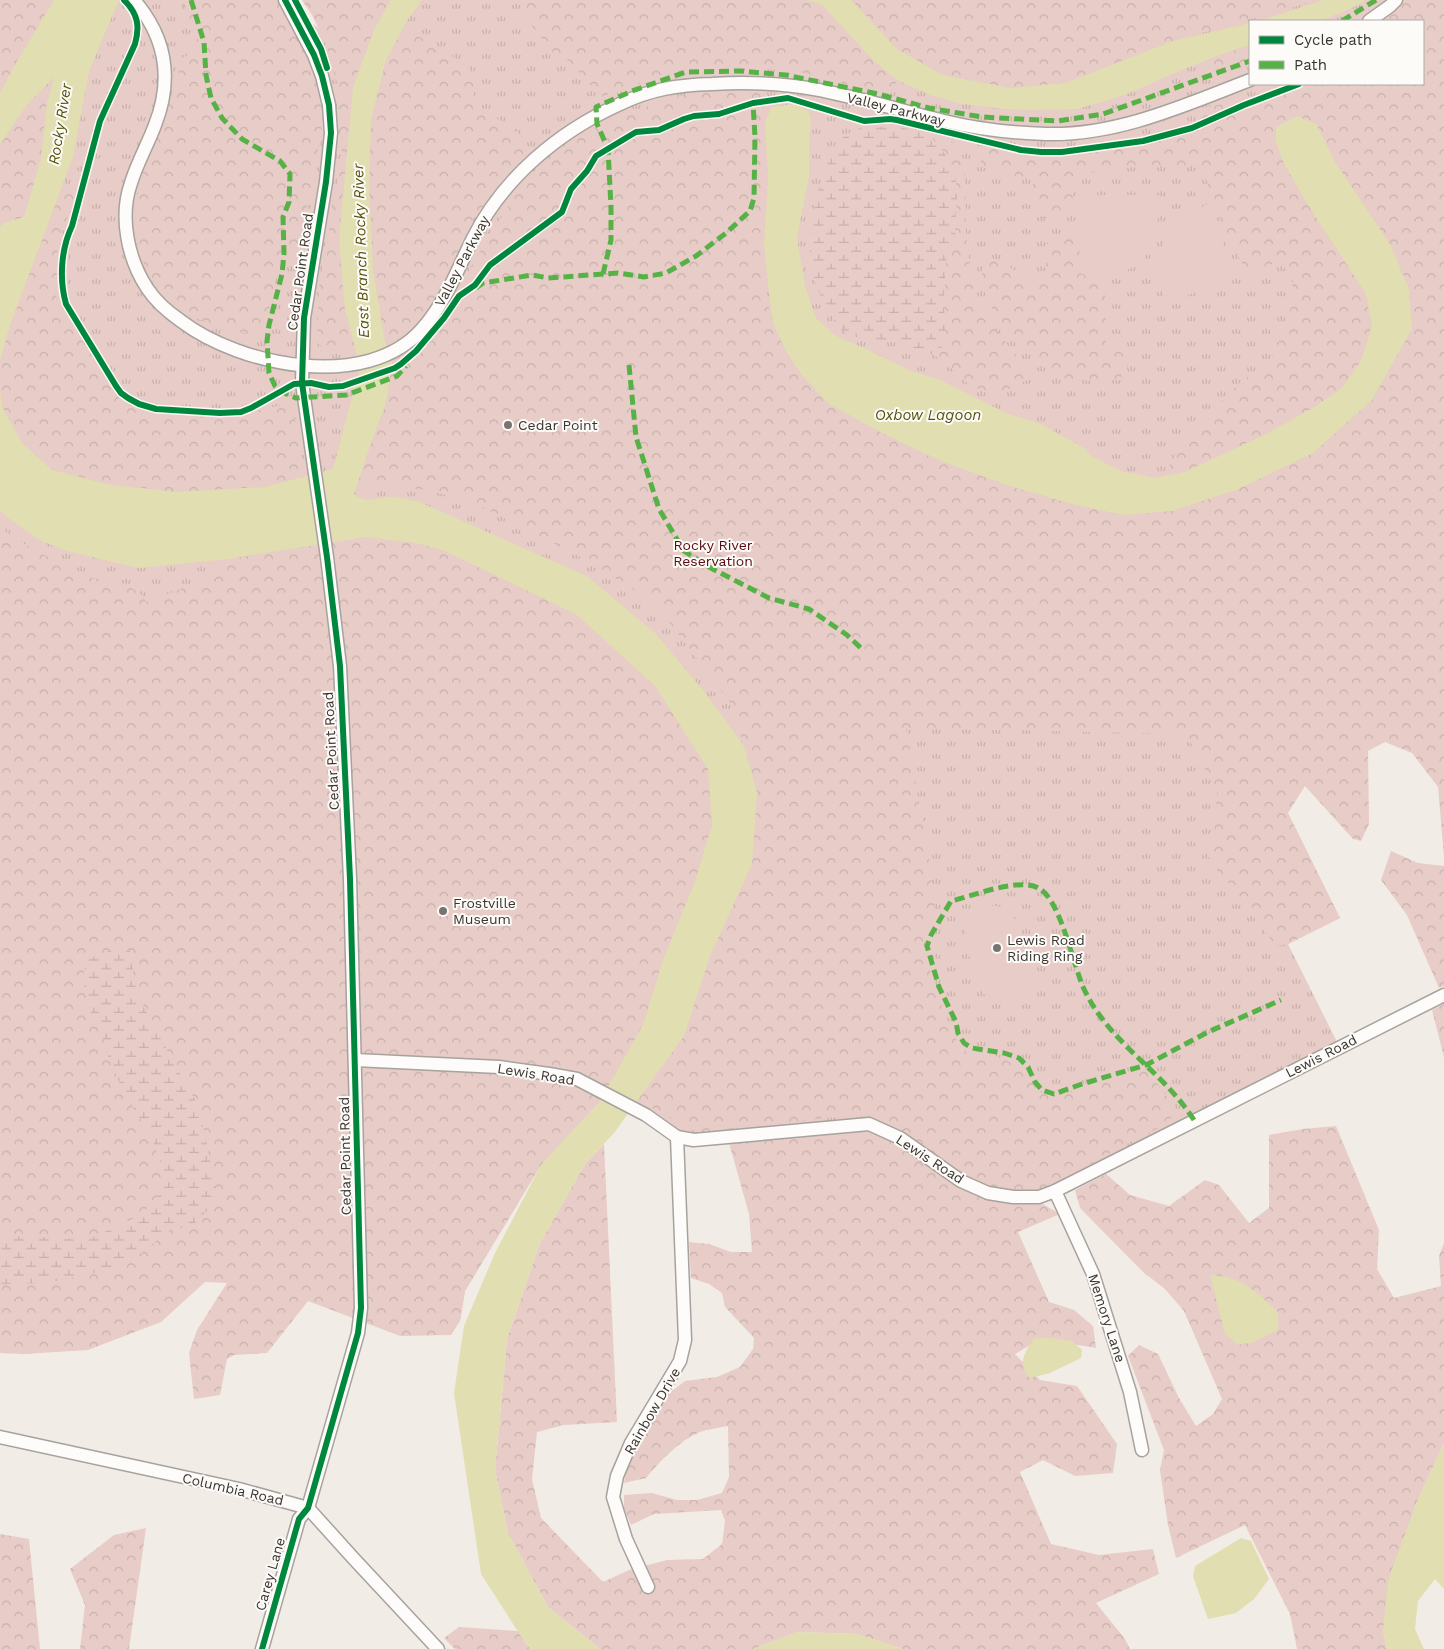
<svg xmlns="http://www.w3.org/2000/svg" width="1444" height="1649" viewBox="0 0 1444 1649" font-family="'Work Sans',sans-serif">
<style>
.grass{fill:url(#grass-tufts);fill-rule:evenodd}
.forest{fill:url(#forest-crowns)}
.wetland{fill:url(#wetland-marsh)}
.pitch{fill:#e8ccc7}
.water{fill:#e1deb2}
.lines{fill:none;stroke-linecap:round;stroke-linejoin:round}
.minor-casing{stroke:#a7a29d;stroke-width:15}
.minor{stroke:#fdfcfb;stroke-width:12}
.quiet{stroke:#56b246;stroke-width:5;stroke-dasharray:10 5;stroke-linecap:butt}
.cycleway-casing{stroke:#fdfbf8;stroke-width:9}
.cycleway{stroke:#00873e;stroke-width:6}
.poi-dot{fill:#7a7470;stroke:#fdfbf8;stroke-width:2}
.labels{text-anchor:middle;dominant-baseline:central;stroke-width:4;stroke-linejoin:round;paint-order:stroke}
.street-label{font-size:14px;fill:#393430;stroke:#fdfbf8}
.poi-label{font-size:14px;fill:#393430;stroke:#fdfbf8;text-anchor:start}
.park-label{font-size:14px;fill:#570912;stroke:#fdfbf8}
.water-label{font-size:15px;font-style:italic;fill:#57530c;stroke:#fdfbf8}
</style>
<defs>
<pattern id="grass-tufts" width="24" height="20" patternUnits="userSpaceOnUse" patternTransform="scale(1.25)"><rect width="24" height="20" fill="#e8ccc7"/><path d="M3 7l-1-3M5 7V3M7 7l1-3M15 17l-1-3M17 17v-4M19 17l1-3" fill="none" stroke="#c8b0ab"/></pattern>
<pattern id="forest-crowns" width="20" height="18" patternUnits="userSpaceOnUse" patternTransform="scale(1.25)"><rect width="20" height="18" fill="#e8ccc7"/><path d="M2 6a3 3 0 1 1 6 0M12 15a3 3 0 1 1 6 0" fill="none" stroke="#c8b0ab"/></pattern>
<pattern id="wetland-marsh" width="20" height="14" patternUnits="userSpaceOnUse" patternTransform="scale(1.25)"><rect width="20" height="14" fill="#e8ccc7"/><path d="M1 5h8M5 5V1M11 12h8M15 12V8" fill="none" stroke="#c8b0ab"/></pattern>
</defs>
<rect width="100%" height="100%" fill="#f2ece6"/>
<!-- grass -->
<path class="grass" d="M0 0H282L358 59 310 0H1444V587L1240 717 1340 918 1288 944 1340 1048 1043 1197 877 1120 697 1140 607 1094 541 1165 465 1291 460 1321 381 1311 231 1238 0 1341ZM1250 21H1423V84H1250Z"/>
<!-- forest -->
<g class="forest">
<polygon points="0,0 54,0 13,68 0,93"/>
<polygon points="181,0 279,0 297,32 314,72 322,107 322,128 299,250 279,261 267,320 251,334 228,330 185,314 158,293 139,253 134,222 143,154 162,119 177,81 181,58 196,53 197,36"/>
<path d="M302 0H391L375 27 353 87 339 240 345 309 356 351C338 353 332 353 317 343L319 288 342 154 337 83 326 44 312 15Z"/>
<polygon points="520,0 807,0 821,4 873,60 897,80 891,94 846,84 800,72 758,68 703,70 663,74 601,97 568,60 560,61 522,14"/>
<polygon points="852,0 1318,0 1173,41 1065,83 1010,88 943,75 897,49"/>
<polygon points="1403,0 1444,0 1444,857 1438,787 1412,753 1385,742 1368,751 1369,824 1361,841 1353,839 1305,786 1288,813 1340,918 1288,944 1276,946 1208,856 1218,793 1186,734 906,728 929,858 935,911 926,919 923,949 951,1033 969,1055 992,1054 1027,1070 1040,1092 1056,1097 1106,1081 1147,1070 1177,1110 1168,1123 1121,1147 1057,1183 1031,1193 983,1188 866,1116 834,1117 699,1133 637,1100 684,1036 710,956 757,793 732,705 655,603 579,556 468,500 420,489 357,484 386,403 392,364 413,346 451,302 486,241 525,181 574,140 609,120 674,97 727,88 761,88 764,198 759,269 773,323 785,349 800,373 828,403 878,431 934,458 1006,485 1072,504 1123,515 1313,453 1372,400 1412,329 1409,289 1390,244 1335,162 1316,124 1345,260 1366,294 1372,326 1361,361 1342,388 1313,408 1264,435 1185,472 1168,468 1184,441 1240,382 1263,367 1274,354 1289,317 1293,281 1281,262 1268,265 1249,276 1223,227 1200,162 1184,167 1144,165 1075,175 1071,212 1043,219 1033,198 1033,180 980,167 984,147 1021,154 1082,153 1131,146 1182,136 1194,140 1201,108 1238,101 1278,87 1278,84 1423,84 1423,21 1376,21"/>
<path d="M404 28C415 35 462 60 468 68 474 76 476 92 472 102L484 113 511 125 523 139 527 155 475 215 443 285 422 320 408 331 396 343 387 347 373 270 369 186 371 119 386 60Z"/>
<path d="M1250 45V59C1230 66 1219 74 1199 63Z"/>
<polygon points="54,76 47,103 41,158 24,218 4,223 0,227 0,145 26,106"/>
<polygon points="929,134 956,143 965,162 966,236 975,303 1034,378 1012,386 1003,395 972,387 951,368 933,354 942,347 946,261 955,235"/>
<polygon points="64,181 74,198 58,243 56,296 66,315 122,402 143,412 176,417 211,418 238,415 287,404 298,426 304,477 265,487 177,492 111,485 52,470 22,443 2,407 0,390 0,361 9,328"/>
<polygon points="1069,237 1096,253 1105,290 1106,343 1123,354 1128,365 1120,380 1093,381 1064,378 1009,333 987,301 982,279 983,258 998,259 1025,278 1046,279 1046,243"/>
<polygon points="0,528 32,549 88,577 125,584 141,594 146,602 194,584 228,559 365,537 416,536 577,615 655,686 708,769 712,826 694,884 664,957 643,1025 600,1101 541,1165 465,1291 460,1321 451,1335 400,1336 308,1301 267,1353 234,1355 227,1359 220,1395 194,1399 189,1353 197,1330 227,1283 205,1282 161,1322 88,1350 24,1354 0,1353"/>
<polygon points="1391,851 1418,863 1444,866 1444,986 1439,988 1407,915 1381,880"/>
<polygon points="1444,1004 1444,1057 1432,1010"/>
<polygon points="1336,1126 1379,1230 1377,1269 1394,1298 1441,1286 1439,1256 1444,1243 1444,1443 1416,1504 1383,1630 1387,1649 1297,1649 1290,1614 1245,1525 1176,1558 1168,1525 1160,1470 1164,1450 1128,1356 1139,1345 1158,1354 1179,1398 1196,1426 1213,1414 1222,1399 1184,1311 1164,1288 1144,1273 1080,1208 1075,1190 1106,1174 1130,1195 1169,1206 1205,1180 1219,1185 1249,1223 1269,1208 1269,1135 1303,1129"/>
<path d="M865 1130 898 1142 975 1194 1041 1203 1060 1214 1018 1232 1049 1302 1074 1310 1093 1326 1096 1348 1072 1344 1035 1342 1015 1354 1040 1380 1077 1386 1117 1444 1113 1473 1075 1476 1043 1460 1020 1472 1051 1544 1099 1555 1153 1549 1159 1574 1096 1603 1125 1639 1130 1649H903L857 1634 798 1632 753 1649H600L548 1607 508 1533 495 1470 507 1339 540 1243 585 1164 604 1144 617 1422 564 1425 537 1432 532 1479 541 1518 603 1582 629 1570 667 1560 703 1559 722 1544 725 1521 721 1510 654 1514 631 1525 624 1508V1495L652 1493 677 1500H697L722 1493 729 1477 728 1426C719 1428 709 1429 700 1432 679 1441 660 1461 646 1478L624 1483 626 1469 667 1395 685 1381 717 1377 740 1367 753 1349 754 1338 725 1307 722 1293 709 1284 691 1278 689 1242 709 1244 731 1252H752L749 1214 729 1143Z"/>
<polygon points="146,1528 129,1649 80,1649 85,1605 70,1569 114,1535"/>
<polygon points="0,1534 29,1539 40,1649 0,1649"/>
<polygon points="459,1627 518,1631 526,1644 531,1649 455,1649 444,1638"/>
</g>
<!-- wetland -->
<g class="wetland">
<path d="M863 127H899L929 134 955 167 957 197 955 235 946 261 944 295 945 332 942 347 933 354C916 354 911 347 897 343 891 341 884 342 878 341 867 340 849 337 842 330 826 315 812 279 810 257 808 228 822 149 849 133 853 130 859 129 863 127Z"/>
<polygon points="119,947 130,951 135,985 149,1018 199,1107 218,1200 192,1226 171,1229 124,1267 46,1283 0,1284 0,1237 29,1236 87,1240 143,1214 167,1182 151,1136 124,1093 107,1054 104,1040 91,1014 83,981 86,960"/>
</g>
<!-- pitch -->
<g class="pitch">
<polygon points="1076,195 1160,195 1156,236 1143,261 1115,277 1081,274"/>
<path d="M1211 203 1234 280 1166 302C1163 294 1158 285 1157 276 1155 243 1180 214 1211 203Z"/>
<path d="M987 905C995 906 1005 906 1011 913 1018 921 1033 968 1032 978 1030 1001 1004 1010 986 996 976 988 961 933 966 921 970 912 978 908 987 905Z"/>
</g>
<!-- water -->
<g class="water">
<polygon points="54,0 119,0 89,71 73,157 9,328 0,361 0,227 4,223 24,217 41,158 47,103 54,77 26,106 0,145 0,93 13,68"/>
<path d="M391 0H422L408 19 386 60 371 119 369 186 373 270 385 341 392 364 386 403 372 440 354 494C364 504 377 498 389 497 398 497 408 500 417 501L587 576 655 633 703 690 744 746 757 793 752 864 710 956 684 1036 614 1133 585 1164 540 1243 507 1339 495 1470 508 1533 548 1607 600 1649H531L526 1644 481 1574 454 1393 464 1326 495 1253 541 1165 600 1101 643 1025 664 957 694 884 712 826 708 769 655 686 577 615 445 551 416 543 365 537 228 559 138 568 63 550 38 539 8 518 0 510V390L2 407 22 443 52 470 111 485 177 492 265 487 333 469 360 367 345 309 339 240 353 87 375 27Z"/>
<polygon points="807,0 851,0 897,49 943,75 1010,88 1065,83 1173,41 1250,23 1250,45 1230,51 1184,69 1127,94 1078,109 1032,110 1004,109 963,104 930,95 897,80 873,60 821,4"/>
<polygon points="1323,0 1365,0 1356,6 1321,21 1259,21"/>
<polygon points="794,104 809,112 811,121 809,139 809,176 797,238 805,286 816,318 836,336 864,348 911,371 940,380 1006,413 1041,424 1084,448 1093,457 1123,472 1156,478 1185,472 1264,435 1313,408 1342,388 1361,361 1372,326 1366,294 1308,205 1284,164 1276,142 1276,127 1297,116 1316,124 1335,162 1390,244 1409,289 1412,329 1372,400 1313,453 1236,490 1172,511 1123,515 1072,504 1006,485 934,458 878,431 828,403 800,373 785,349 773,323 769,294 764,244 768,180 765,122 772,107"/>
<path d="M1210 1275C1242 1276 1256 1292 1278 1312V1330L1253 1342 1238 1345 1225 1334Z"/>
<path d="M1034 1338H1051L1072 1341 1082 1350 1081 1358 1050 1373 1030 1378C1016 1365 1025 1352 1034 1338Z"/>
<polygon points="1444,1443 1444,1589 1435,1579 1418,1601 1415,1629 1424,1649 1387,1649 1383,1630 1388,1580 1416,1504"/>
<polygon points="1241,1538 1251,1541 1269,1579 1254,1599 1236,1613 1208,1619 1193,1576 1195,1566"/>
<polygon points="798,1632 857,1634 903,1649 753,1649"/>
</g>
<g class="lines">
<defs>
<g id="minor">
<path d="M134 0C166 37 173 79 155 125 148 144 137 163 131 183 119 217 128 259 147 288 156 302 168 312 181 321 240 366 367 392 422 329 445 303 457 271 472 240 503 178 558 132 620 104 651 89 678 85 712 84 746 82 780 83 814 89 858 97 901 111 944 121 977 129 1012 133 1046 134 1117 136 1185 105 1250 80"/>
<polyline points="1369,21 1390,6 1396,0"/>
<polyline points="355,1060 499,1067 549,1074 577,1079 646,1115 677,1137 694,1140 869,1124 900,1138 961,1181 988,1193 1013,1197 1039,1197 1055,1191 1444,995"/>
<polyline points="1055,1191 1093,1274 1130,1392 1142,1450"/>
<polyline points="0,1437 239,1489 308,1508 354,1559 438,1649"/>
<polyline points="648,1587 626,1539 613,1497 617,1476 631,1443 680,1361 685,1340 677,1137"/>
<polyline points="262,1649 299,1519 308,1508 358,1333 361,1308 350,879 340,666 327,557 302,383 304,318 326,182 331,133 329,105 322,76 314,55 285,0"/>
</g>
</defs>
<!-- minor casing -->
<use href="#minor" class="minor-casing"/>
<!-- minor -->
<use href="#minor" class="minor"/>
<!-- quiet -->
<g class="quiet">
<polyline points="191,0 204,42 206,75 211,98 222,118 242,139 280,161 290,174 289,202 283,217 284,254 282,274 269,325 267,341 269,373 275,386 282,392 296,398 346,395 397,376 406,366"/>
<polyline points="1342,21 1376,0"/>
<polyline points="603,274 611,240 611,207 608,149 597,124 596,107 632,91 686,72 740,71 786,75 878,94 929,108 982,117 1058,121 1103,114 1250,61"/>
<polyline points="476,288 483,283 532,275 548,278 618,273 644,277 666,273 696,256 726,233 750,211 754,198 755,137 753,103"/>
<polyline points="629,365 636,437 659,509 684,551 707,566 769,598 809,609 847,635 862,649"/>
<path d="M1194 1120C1163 1071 1109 1043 1084 989 1073 965 1061 902 1040 889 1021 876 973 896 951 901L931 935 927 946 939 987 956 1022 958 1033 964 1043 972 1048 1004 1053 1019 1058 1028 1067 1035 1082 1042 1090 1054 1094 1082 1084 1146 1065 1208 1032 1281 1000"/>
</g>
<defs>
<g id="cycleway">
<path d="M124 0C138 14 140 26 135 44L100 121 72 226C61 249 59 279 66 304L116 386 121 393 128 398 139 404 156 409 220 413 241 412 251 408 294 384 311 383 329 387 343 386 395 368 401 364 416 351 444 318 459 296 475 285 490 265 562 212 571 189 587 171 596 156 636 132 659 130 684 119 694 116 719 114 753 103 788 98 864 121 890 119 897 120 1021 150 1041 152H1062L1143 141 1192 128 1244 105 1299 84"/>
<polyline points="295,0 321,49 327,68"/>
<polyline points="262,1649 299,1519 308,1508 358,1333 361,1308 350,879 340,666 327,557 302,383 304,318 326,182 331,133 329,105 322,76 314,55 285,0"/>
</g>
</defs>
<!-- cycleway casing -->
<use href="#cycleway" class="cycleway-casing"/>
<!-- cycleway -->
<use href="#cycleway" class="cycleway"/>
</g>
<!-- markers -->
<g class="poi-dot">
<circle cx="508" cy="425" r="5"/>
<circle cx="443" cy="911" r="5"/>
<circle cx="997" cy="948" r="5"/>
</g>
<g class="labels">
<!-- street labels -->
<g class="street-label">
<text transform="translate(896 109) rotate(14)">Valley Parkway</text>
<text transform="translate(462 261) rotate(-62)">Valley Parkway</text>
<text transform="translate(300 272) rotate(-82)">Cedar Point Road</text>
<text transform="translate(331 751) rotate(-93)">Cedar Point Road</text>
<text transform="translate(1321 1056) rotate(-27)">Lewis Road</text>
<text transform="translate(536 1074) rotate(9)">Lewis Road</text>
<text transform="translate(345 1156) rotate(-91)">Cedar Point Road</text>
<text transform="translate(930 1159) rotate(33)">Lewis Road</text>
<text transform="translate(1107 1318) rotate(72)">Memory Lane</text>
<text transform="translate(652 1411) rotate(-60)">Rainbow Drive</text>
<text transform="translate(233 1489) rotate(13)">Columbia Road</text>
<text transform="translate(270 1574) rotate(-74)">Carey Lane</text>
</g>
<!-- poi labels -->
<g class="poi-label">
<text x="518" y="425">Cedar Point</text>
<text x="453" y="903">Frostville<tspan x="453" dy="16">Museum</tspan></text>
<text x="1007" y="940">Lewis Road<tspan x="1007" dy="16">Riding Ring</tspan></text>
</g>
<!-- park labels -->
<g class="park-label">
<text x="713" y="545">Rocky River<tspan x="713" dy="16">Reservation</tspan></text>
</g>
<!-- water labels -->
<g class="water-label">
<text transform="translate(60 124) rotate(-81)">Rocky River</text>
<text transform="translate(361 251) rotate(-92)">East Branch Rocky River</text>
<text x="928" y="415">Oxbow Lagoon</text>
</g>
</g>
<!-- legend -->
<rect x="1249" y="20" width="175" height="65" fill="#fdfbf8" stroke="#afaba8"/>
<rect x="1259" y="36" width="25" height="8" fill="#00873e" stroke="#afaba8"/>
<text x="1294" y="45" font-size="15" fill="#393430">Cycle path</text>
<rect x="1259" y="61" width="25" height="8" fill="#56b246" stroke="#afaba8"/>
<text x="1294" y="70" font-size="15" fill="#393430">Path</text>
</svg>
